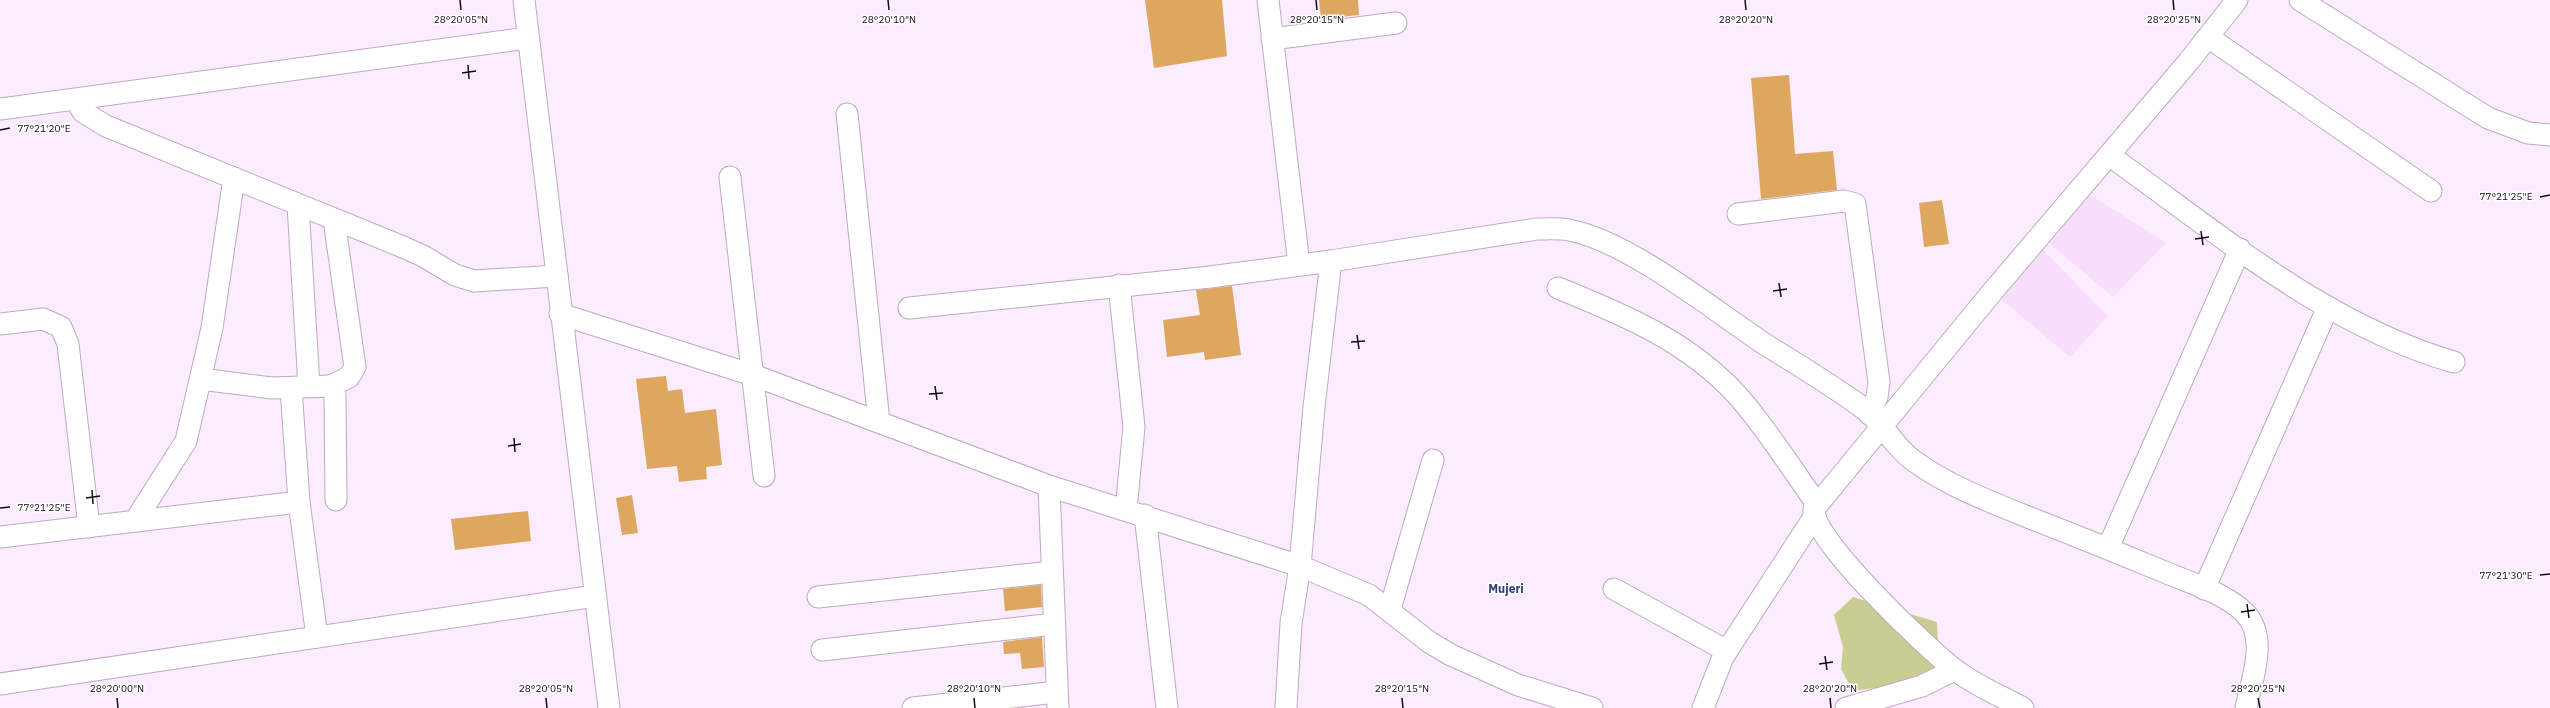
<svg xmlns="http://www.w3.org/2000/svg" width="2550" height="708" viewBox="0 0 2550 708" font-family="'IBM Plex Sans',sans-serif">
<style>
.built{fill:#f7defb}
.green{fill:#c9cd91}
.building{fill:#dda75f}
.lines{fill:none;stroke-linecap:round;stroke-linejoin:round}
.minor-casing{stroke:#bdaac0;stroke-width:23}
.minor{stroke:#fff;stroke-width:21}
.ticks{fill:none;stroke:#130c14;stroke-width:1.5}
.labels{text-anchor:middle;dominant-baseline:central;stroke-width:3;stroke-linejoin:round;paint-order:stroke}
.neighbourhood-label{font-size:12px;font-weight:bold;fill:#2d3c76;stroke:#fff}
.ticks-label{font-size:10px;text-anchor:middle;fill:#130c14;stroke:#fff;stroke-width:3;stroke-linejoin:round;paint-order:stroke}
</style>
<rect width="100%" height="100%" fill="#fcecff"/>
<!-- built -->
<g class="built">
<polygon points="2089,194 2166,243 2113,297 2050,244"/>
<polygon points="2041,248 2108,316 2070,357 2001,299"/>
</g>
<!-- green -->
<polygon class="green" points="1853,597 1937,622 1938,646 1947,664 1910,683 1853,691 1841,669 1843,647 1834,615"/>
<!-- building -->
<g class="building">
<polygon points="1145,0 1222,0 1227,56 1154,68"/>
<polygon points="1319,0 1358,0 1359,15 1321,19"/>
<polygon points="1789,75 1795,154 1833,151 1837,190 1761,199 1751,78"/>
<polygon points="1942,200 1949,244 1924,247 1919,203"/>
<polygon points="1232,286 1241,355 1205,360 1204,352 1167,357 1163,320 1200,315 1196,290"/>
<polygon points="666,376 668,391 682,389 685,413 716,409 722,465 706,467 707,479 679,482 677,466 647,469 636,379"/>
<polygon points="632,495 638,533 622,535 616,498"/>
<polygon points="528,511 531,541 455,550 451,519"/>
<polygon points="1041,585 1042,607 1005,611 1003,589"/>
<polygon points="1042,637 1044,667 1022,669 1020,653 1004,654 1003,642"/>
</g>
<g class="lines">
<defs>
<g id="minor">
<polyline points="524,0 609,708"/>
<polyline points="1268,0 1299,265"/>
<polyline points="2300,0 2488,118 2528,133 2550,135"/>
<polyline points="2208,37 2431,191"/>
<polyline points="1272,39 1396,23"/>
<polyline points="76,100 83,112 106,126 403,247 423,256 455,275 474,281 557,276"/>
<polyline points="0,109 528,38"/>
<polyline points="847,114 879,422"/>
<path d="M2110 156C2218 233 2325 325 2454 362"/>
<polyline points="730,177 764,476"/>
<polyline points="298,205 309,386"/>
<polyline points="1738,214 1844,201 1855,204 1879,382 1877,397 1869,414"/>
<polyline points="1119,285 1134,427 1126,510"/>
<path d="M1558 288C1625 315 1689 342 1738 396 1767 429 1791 468 1817 504"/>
<path d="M909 308 1210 277 1331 261 1537 229C1547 229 1558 228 1569 230 1628 241 1712 309 1763 343 1798 365 1834 386 1867 411 1885 426 1895 448 1914 461 1951 488 1996 504 2038 521 2079 537 2121 554 2162 571 2188 582 2223 592 2244 612 2269 637 2252 678 2246 708"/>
<polyline points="560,314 753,375 1049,486 1300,566 1369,595 1429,642 1451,655 1518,685 1592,708"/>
<polyline points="0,324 43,319 61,327 68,344 89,527"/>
<polyline points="201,379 272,388 331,386 335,395 336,500"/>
<polyline points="331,386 349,377 355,367 334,220"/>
<polyline points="291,388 299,502 317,637"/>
<polyline points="1049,486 1058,708"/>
<polyline points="1145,515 1167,708"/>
<polyline points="135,521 186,441 212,328 234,178"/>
<polyline points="0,537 299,502"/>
<polyline points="2108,548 2240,249"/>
<polyline points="1614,589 1727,651"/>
<polyline points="2204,589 2328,307"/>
<polyline points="818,597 1052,572"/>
<polyline points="1390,609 1433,460"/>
<polyline points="822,650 1054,624"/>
<polyline points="0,684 595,596"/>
<polyline points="913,708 1057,692"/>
<polyline points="1286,708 1291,623 1300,566 1314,407 1331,261"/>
<polyline points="1703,708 1723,657 1814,517"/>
<polyline points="1846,708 1922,686 1954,670"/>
<path d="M2023 708C2001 696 1974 685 1954 669 1928 649 1810 538 1814 509L1993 291 2189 61 2237 0"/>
</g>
</defs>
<!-- minor casing -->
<use href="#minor" class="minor-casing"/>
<!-- minor -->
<use href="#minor" class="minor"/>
</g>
<!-- ticks -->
<path class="ticks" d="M460 0 461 10M888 0 889 10M1316 0 1317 10M1745 0 1746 10M2173 0 2174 10M468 65 469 79M462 73 476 71M0 130 10 128M2540 197 2550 195M2201 231 2203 245M2195 239 2209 237M1779 283 1781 297M1773 291 1787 289M1357 335 1359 349M1351 342 1365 341M935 386 937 400M929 394 943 393M514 438 515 452M508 446 521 444M92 490 93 504M86 498 100 496M0 508 10 507M2540 575 2550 574M2247 604 2249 618M2241 612 2255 610M1825 656 1827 670M1819 664 1833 662M117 698 118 708M546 698 547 708M974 698 975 708M1402 698 1403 708M1830 698 1831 708M2258 698 2260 708"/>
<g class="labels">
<!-- neighbourhood labels -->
<g class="neighbourhood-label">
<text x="1506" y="588">Mujeri</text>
</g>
</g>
<g class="ticks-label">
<text x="461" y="23">28°20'05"N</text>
<text x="889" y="23">28°20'10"N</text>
<text x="1317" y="23">28°20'15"N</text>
<text x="1746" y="23">28°20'20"N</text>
<text x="2174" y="23">28°20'25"N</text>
<text x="44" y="132">77°21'20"E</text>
<text x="2506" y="200">77°21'25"E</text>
<text x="44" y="511">77°21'25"E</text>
<text x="2506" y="579">77°21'30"E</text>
<text x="117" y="692">28°20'00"N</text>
<text x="546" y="692">28°20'05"N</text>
<text x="974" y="692">28°20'10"N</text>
<text x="1402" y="692">28°20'15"N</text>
<text x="1830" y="692">28°20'20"N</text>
<text x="2258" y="692">28°20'25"N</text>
</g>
</svg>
